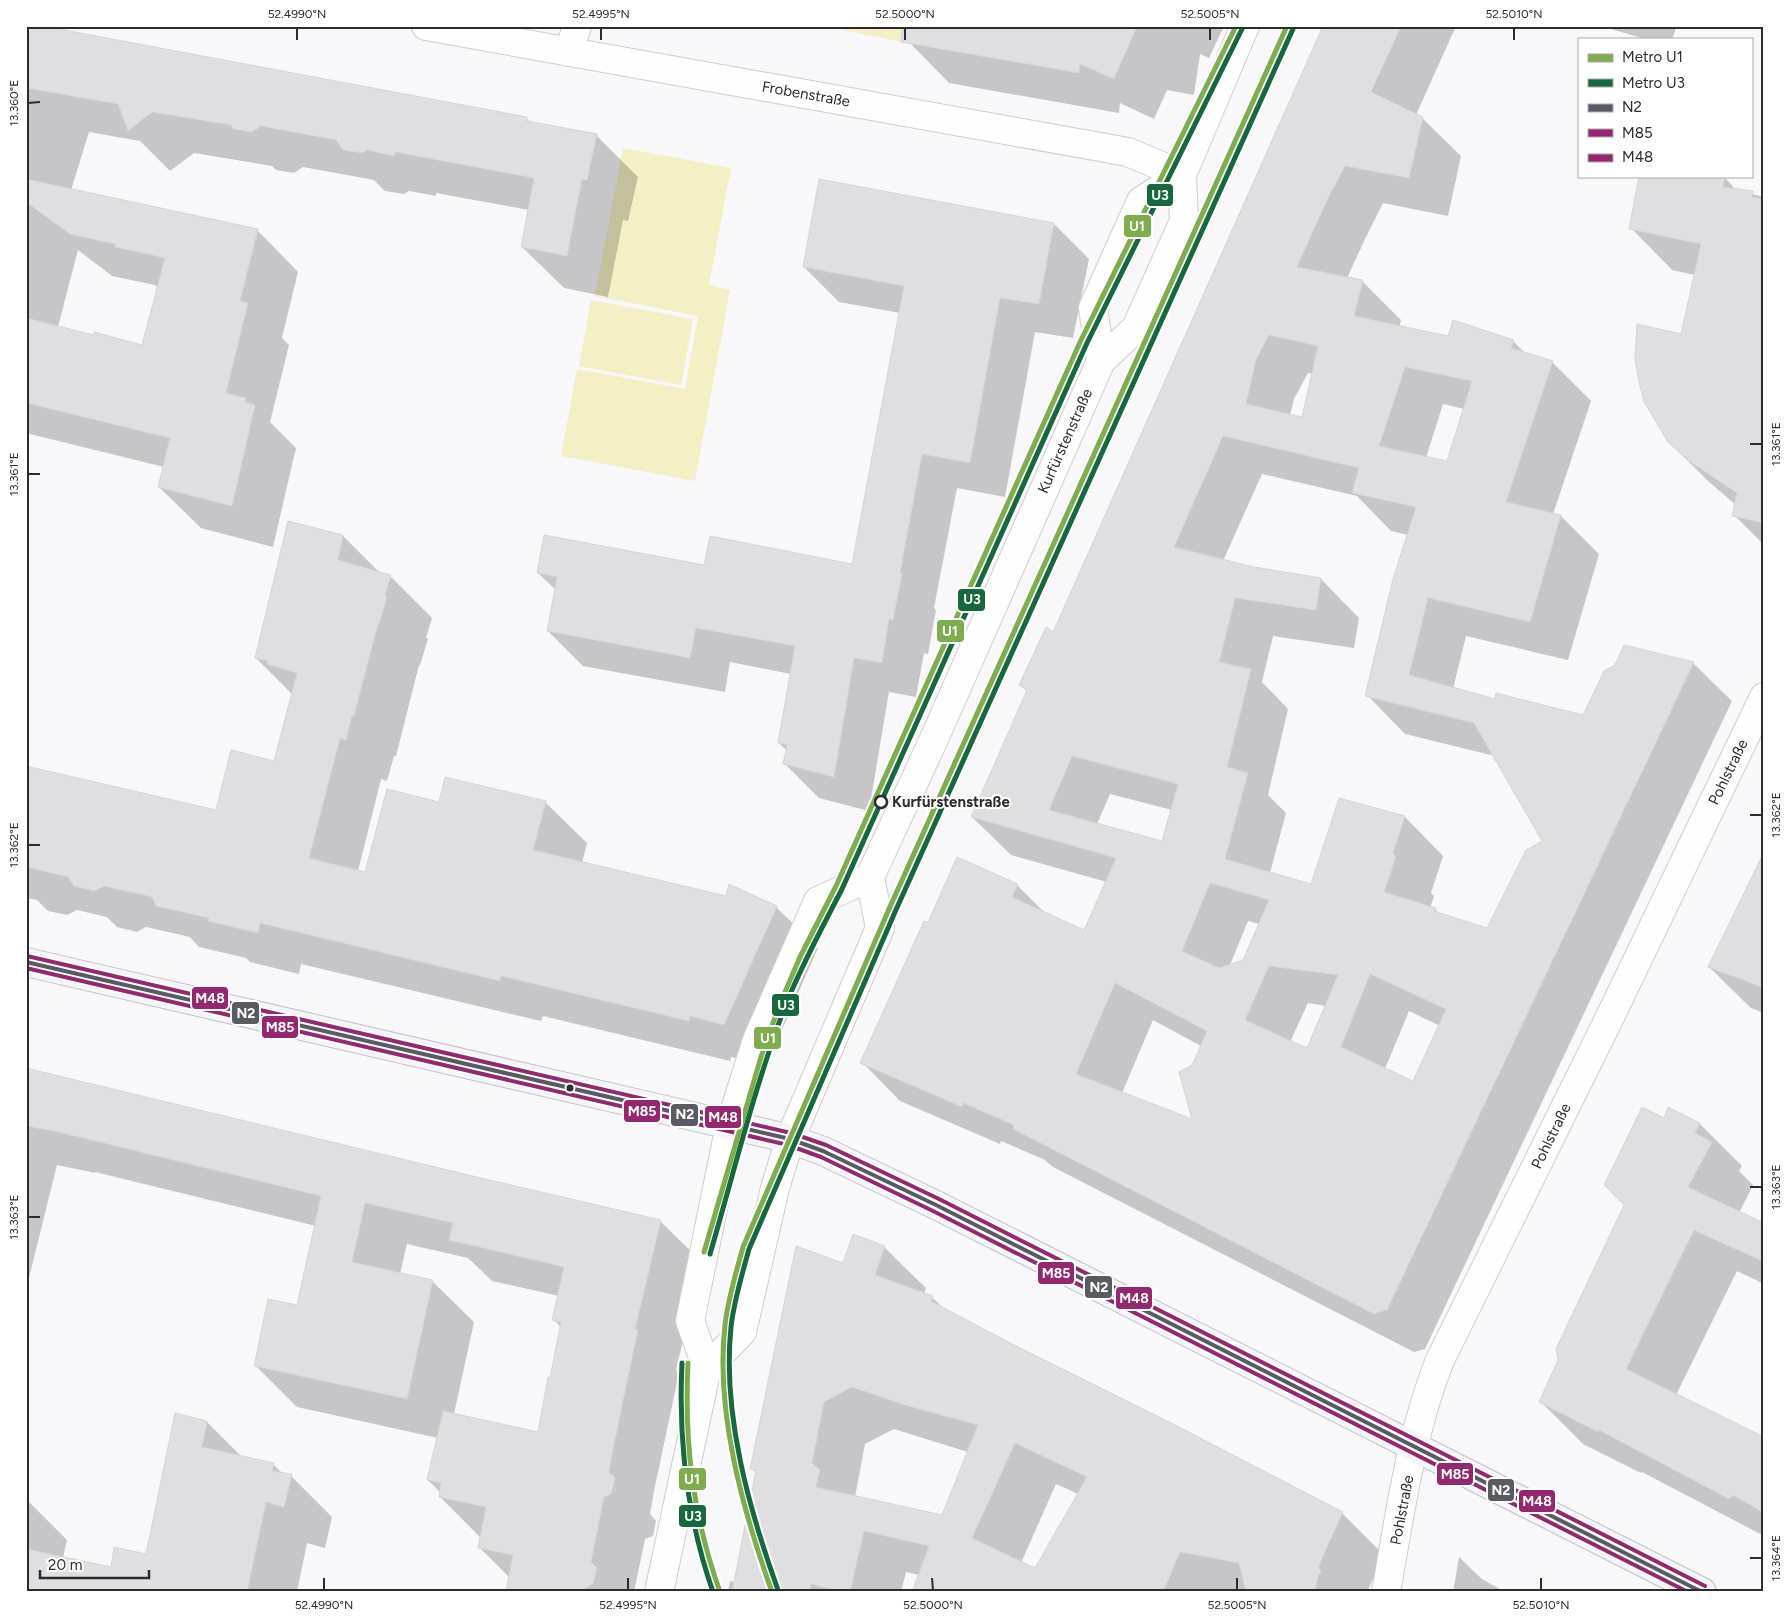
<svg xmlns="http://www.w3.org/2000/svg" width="1790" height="1618" viewBox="0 0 1790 1618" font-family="Figtree,sans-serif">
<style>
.green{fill:#f5efc5}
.shadow{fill:#0003;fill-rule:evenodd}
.building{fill:#dfdee0;stroke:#d5d4d6;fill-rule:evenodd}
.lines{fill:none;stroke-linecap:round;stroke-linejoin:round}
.minor-casing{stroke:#cecdcf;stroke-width:30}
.tertiary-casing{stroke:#cecdcf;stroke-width:30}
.primary-casing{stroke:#c5bfca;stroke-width:30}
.minor{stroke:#fefefe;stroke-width:28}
.tertiary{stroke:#fefefe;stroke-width:28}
.primary{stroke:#f5f4f8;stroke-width:28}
.bus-1-casing{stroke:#fff;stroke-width:8}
.bus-2-casing{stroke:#fff;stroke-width:8}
.bus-3-casing{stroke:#fff;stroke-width:8}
.bus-1{stroke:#595b62;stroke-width:4}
.bus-2{stroke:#95276e;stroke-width:4}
.bus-3{stroke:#95276e;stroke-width:4}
.metro-1-casing{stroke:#fff;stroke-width:9}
.metro-2-casing{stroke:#fff;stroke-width:9}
.metro-1{stroke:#7dad4c;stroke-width:5}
.metro-2{stroke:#16683d;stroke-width:5}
.ticks{fill:none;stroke:#2c2c2d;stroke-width:2}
.stop-dot{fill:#fff;stroke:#2c2c2d;stroke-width:2.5}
.bus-dot{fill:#2c2c2d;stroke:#fff;stroke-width:2}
.labels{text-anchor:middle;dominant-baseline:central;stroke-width:4;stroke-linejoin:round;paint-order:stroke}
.street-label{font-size:15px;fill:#2c2c2d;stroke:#fff}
.stop-label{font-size:15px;font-weight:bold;fill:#2c2c2d;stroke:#fff;text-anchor:start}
.line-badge{stroke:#fff;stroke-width:2}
.badge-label{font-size:14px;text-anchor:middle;font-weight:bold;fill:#fff}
.neatline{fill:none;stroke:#2c2c2d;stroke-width:2}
.ticks-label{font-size:12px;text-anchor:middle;fill:#2c2c2d}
</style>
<rect width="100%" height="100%" fill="#f8f7f9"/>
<!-- green -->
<g class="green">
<polygon points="823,26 910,26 907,43"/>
<polygon points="623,148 731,168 709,285 730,290 695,481 561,456 577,369 685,389 698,316 595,296"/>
<polygon points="591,300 693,319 681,385 579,366"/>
</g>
<!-- shadow -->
<g class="shadow">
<path d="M26 26 526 118 532 124 596 135 638 177 628 221 623 220 608 297 564 288 522 247 529 210 436 193V196L409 191 404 194 385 191 374 180 303 167 294 173 276 170 272 166 194 153 170 171 140 141 89 132 71 190 257 230 298 272 282 338 289 345 270 422 296 448 273 547 201 528 159 487 164 467 26 433ZM78 250 112 276 155 285 158 288 142 346 58 327Z"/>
<polygon points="912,26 1224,26 1209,58 1200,54 1194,95 1167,90 1154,119 1120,103 1119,113 949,83 909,42"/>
<path d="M1325 26H1456L1416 115 1422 118 1461 156 1448 216 1383 203 1366 237 1347 278 1362 281 1401 320 1399 327 1449 337 1513 341 1526 354 1552 362 1591 401 1553 514 1561 516 1599 554 1568 660 1466 636 1453 689 1495 700 1584 716 1616 666 1693 663 1732 701 1425 1349 1414 1352 1053 1167 1045 1160 1001 1141 1000 1144 900 1101 862 1062 928 924 957 859 1017 885 1046 914 1085 932 1107 882 1011 855 972 817 1028 692 1020 685 1054 634ZM1308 373 1313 374 1303 418 1290 415 1294 399ZM1443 404 1464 409 1448 463 1426 458ZM1262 474 1357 496 1391 531 1408 535 1367 695 1405 734 1495 756 1543 841 1488 930 1440 915 1435 909 1430 908 1434 896 1431 893 1443 856 1405 817 1339 800 1312 885 1270 873 1286 813 1268 795 1288 709 1262 682 1273 636 1354 648 1359 618 1321 579 1254 569 1223 561ZM1110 794 1172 810 1163 843 1097 824ZM1248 921 1260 924 1244 961 1230 965ZM1308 1003 1326 1006 1308 1050 1290 1042ZM1409 1011 1440 1026 1414 1083 1385 1069ZM1153 1020 1201 1046 1194 1121 1122 1093Z"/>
<polygon points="1601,26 1677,26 1672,39 1645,39"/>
<polygon points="1725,178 1737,191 1764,197 1764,545 1734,515 1736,505 1709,482 1667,440 1682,336 1695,275 1672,270 1631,228"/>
<polygon points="1054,224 1089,259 1073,338 1035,332 1005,497 957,488 934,608 936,610 928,654 924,653 916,697 889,692 869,811 819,798 784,763 787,751 779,743 791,674 730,662 725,692 583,666 548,631 556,590 538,573 705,567 853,565 900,313 839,302 804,267"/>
<polygon points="343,536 380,573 390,576 432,618 426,638 428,639 420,665 419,665 396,756 394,756 387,781 381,779 358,871 366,873 440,804 545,802 587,843 582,863 727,898 776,907 818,948 766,1066 731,1057 730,1061 543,1016 541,1021 301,964 299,974 250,962 246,958 199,947 190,937 146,927 137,932 117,927 107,917 77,910 67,915 48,911 37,900 26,898 26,767 217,811 275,762 293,695 256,658"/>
<polygon points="1764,854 1764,1013 1751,1008 1709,967"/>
<path d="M26 1070 660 1221 702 1262 676 1370 679 1373 654 1491 650 1514 656 1521 653 1536 645 1539 634 1592H507L510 1578 479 1547 481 1538 440 1497 441 1493 428 1480 438 1438 297 1407 255 1365 298 1306 316 1226 95 1172V1173L57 1165 26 1290ZM407 1244 468 1258 492 1281 559 1296 553 1319 562 1328 539 1434 454 1414 474 1322 432 1281 400 1274Z"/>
<polygon points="1664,1120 1700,1124 1742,1166 1739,1171 1753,1185 1739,1213 1764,1224 1764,1284 1737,1271 1676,1395 1764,1438 1764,1536 1642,1472 1641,1473 1583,1444 1540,1401"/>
<path d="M884 1247 926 1288 924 1294 932 1297 944 1309 1342 1513 1384 1555 1367 1592H913L919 1575 906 1572 901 1592H728L730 1581 735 1582 757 1474 752 1468 843 1264ZM894 1429 968 1452 942 1516 855 1497 865 1444ZM1056 1484 1078 1494 1036 1570 1021 1563Z"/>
<polygon points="207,1422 242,1457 273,1464 283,1474 291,1476 332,1517 325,1548 307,1543 297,1592 26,1592 26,1499 67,1540 63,1558 112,1568 147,1555"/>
<polygon points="1459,1557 1482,1579 1505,1592 1453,1592"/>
</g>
<!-- building -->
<g class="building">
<polygon points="26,26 43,26 527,117 527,121 597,134 587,180 582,179 567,256 521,247 534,178 395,152 394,156 367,150 362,153 343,150 336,140 261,126 252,132 233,129 231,125 152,112 128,131 118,104 26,88"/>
<polygon points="902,26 1137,26 1114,79 1080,64 1079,73 901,42"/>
<path d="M1323 26H1401L1371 92 1423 117 1409 178 1345 166 1328 198 1297 267 1363 280 1354 316 1448 336 1453 320 1514 340 1511 348 1553 361 1506 502 1561 515 1530 622 1428 598 1409 675 1495 699 1496 693 1583 715 1604 671 1615 665 1624 645 1694 662 1387 1310 1374 1314 1013 1129 1014 1125 963 1103 962 1107 860 1063 924 921 928 922 957 857 1018 884 1012 897 1084 930 1116 858 971 817 1027 690 1019 685 1046 627 1053 632ZM1269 335 1318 346 1302 417 1246 404 1256 360ZM1405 367 1472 381 1447 461 1379 446ZM1223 436 1359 468 1352 493 1416 507 1393 579 1365 696 1474 723 1542 841 1526 850 1487 928 1434 911 1436 908 1384 892 1396 857 1393 853 1405 816 1339 798 1311 884 1225 859 1248 773 1227 767 1251 669 1219 662 1235 598 1316 610 1321 578 1254 567 1174 547ZM1072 756 1178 784 1162 841 1049 810ZM1210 883 1269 900 1243 960 1219 968 1182 951ZM1269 966 1338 975 1307 1048 1245 1020ZM1370 974 1446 1009 1413 1081 1341 1047ZM1115 983 1207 1031 1192 1065 1179 1072 1192 1119 1076 1074Z"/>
<polygon points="1639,176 1725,176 1723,187 1753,191 1752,197 1764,199 1764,523 1732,516 1737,493 1689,461 1668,442 1644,402 1639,382 1635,359 1637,324 1681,334 1701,244 1629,229"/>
<polygon points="26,179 258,229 240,301 248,303 226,393 246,398 245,402 255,405 232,506 158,487 170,438 26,403 26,318 94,335 94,332 142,345 165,258 115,247 115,244 70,234 26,202"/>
<polygon points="819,179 1054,223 1039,304 1000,298 970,463 922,454 900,573 902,574 893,620 889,619 882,663 854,658 834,777 783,764 787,745 778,743 795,646 696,628 690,658 547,631 557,577 537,573 544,535 704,565 710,536 852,564 904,286 803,267"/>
<polygon points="288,521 343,535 338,560 391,575 385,596 387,597 379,624 378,624 354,716 352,715 346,740 340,738 309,858 365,872 387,789 439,802 445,777 546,801 533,850 726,896 729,884 777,906 724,1025 690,1016 689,1021 501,976 500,981 260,923 258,933 208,921 209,918 156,906 152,897 104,886 94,891 74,886 68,877 26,867 26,766 216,810 231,750 274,761 297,673 267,664 268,661 255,658"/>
<polygon points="1764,852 1764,988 1708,967"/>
<polygon points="26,1068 464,1174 661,1220 635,1329 638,1330 613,1449 609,1472 615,1478 611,1494 604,1497 591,1562 597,1568 593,1584 578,1592 506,1592 513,1555 478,1548 486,1507 439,1497 441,1483 427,1480 443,1411 538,1432 548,1377 550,1378 561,1322 552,1320 564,1267 449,1240 453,1223 365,1203 352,1262 433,1280 407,1399 254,1366 268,1299 297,1305 321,1196 54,1131 26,1126"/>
<polygon points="1642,1107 1664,1118 1668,1107 1700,1123 1695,1133 1712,1142 1688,1187 1764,1223 1764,1262 1694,1230 1626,1369 1764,1437 1764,1513 1733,1495 1729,1499 1599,1430 1598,1432 1539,1402 1558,1360 1556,1349 1624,1205 1604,1185"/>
<path d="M853 1234 885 1246 875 1275 933 1296 931 1301 1010 1343 1175 1425 1343 1512 1323 1556 1319 1566 1321 1572 1318 1576 1315 1592H1246L1239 1563 1180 1552 1163 1592H912L929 1546 864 1531 850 1592H842L811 1584 810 1592H732L756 1470 750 1469 796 1246 843 1263ZM852 1387 908 1406 978 1425 942 1515 816 1487 820 1470 812 1463 824 1402ZM1015 1443 1087 1477 1035 1568 972 1538Z"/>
<polygon points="175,1413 207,1421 202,1447 274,1463 272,1471 292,1474 284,1507 266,1502 247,1592 26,1592 26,1549 111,1567 114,1547 146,1554"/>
</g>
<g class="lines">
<defs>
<g id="minor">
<polyline points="426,26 1128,152 1182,175"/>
<polyline points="569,52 577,26"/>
<polyline points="707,1368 690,1321 730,1125"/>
<polyline points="659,1592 707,1368 742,1332 775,1188 790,1139"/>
<path d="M1386 1592C1400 1514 1411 1433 1440 1360L1609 1019 1764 697"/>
</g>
<g id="tertiary">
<polyline points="1101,361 1093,308 1141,201 1182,175"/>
<polyline points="730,1125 757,1040 818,901 870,877"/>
<polyline points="790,1139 880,928 870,877 934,739 1101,361 1136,328 1184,221 1182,175 1245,26"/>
</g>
<polyline id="primary" points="26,962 713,1121 790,1139 823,1151 936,1205 1702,1592"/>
</defs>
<!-- minor casing -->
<use href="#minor" class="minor-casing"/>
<!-- tertiary casing -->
<use href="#tertiary" class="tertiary-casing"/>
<!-- primary casing -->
<use href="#primary" class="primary-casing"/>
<!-- minor -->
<use href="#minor" class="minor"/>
<!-- tertiary -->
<use href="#tertiary" class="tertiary"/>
<!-- primary -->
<use href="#primary" class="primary"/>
<defs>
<polyline id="bus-1" points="26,962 790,1139 823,1151 936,1205 1702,1592"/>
<polyline id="bus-2" points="26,968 788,1145 821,1157 933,1211 1688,1592"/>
<polyline id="bus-3" points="27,956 791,1133 826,1145 939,1199 1705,1586"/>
</defs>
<!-- bus-1 casing -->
<use href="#bus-1" class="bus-1-casing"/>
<!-- bus-2 casing -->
<use href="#bus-2" class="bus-2-casing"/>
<!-- bus-3 casing -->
<use href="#bus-3" class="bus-3-casing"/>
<!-- bus-1 -->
<use href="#bus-1" class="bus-1"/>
<!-- bus-2 -->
<use href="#bus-2" class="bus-2"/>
<!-- bus-3 -->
<use href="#bus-3" class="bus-3"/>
<defs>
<g id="metro-1">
<polyline points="704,1252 761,1057 779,1006 800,957 836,886 1081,340 1236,26"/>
<path d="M688 1363C684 1444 693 1516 720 1592"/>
<path d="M772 1592C743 1511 715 1411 725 1325 728 1298 736 1273 743 1247L889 909 1287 26"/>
</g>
<g id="metro-2">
<path d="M710 1254C734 1172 754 1089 784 1009 800 968 822 928 842 889L1087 343 1242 29"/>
<path d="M682 1363C678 1442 687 1517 713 1592"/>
<path d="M778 1590C749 1509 722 1414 731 1327 734 1300 742 1275 749 1249L895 912 1293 29"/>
</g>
</defs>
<!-- metro-1 casing -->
<use href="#metro-1" class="metro-1-casing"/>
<!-- metro-2 casing -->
<use href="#metro-2" class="metro-2-casing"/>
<!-- metro-1 -->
<use href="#metro-1" class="metro-1"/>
<!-- metro-2 -->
<use href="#metro-2" class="metro-2"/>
</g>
<!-- ticks -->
<path class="ticks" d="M297 28V40M601 28V40M905 28V40M1210 28V40M1514 28V40M28 103 40 102M1750 444H1762M28 474H40M1750 815H1762M28 845H40M1750 1187H1762M28 1217H40M1750 1558H1762M324 1578V1590M628 1578V1590M932 1578 933 1590M1237 1578V1590M1541 1578V1590"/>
<!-- markers -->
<circle class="stop-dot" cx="881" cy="802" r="6"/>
<circle class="bus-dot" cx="570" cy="1088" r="4.5"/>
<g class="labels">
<!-- street labels -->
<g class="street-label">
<text transform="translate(806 94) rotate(10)">Frobenstraße</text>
<text transform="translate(1065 441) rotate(-66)">Kurfürstenstraße</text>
<text transform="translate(1728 772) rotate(-64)">Pohlstraße</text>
<text transform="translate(1551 1136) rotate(-64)">Pohlstraße</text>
<text transform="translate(1402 1510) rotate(-79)">Pohlstraße</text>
</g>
<!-- stop labels -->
<g class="stop-label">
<text x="892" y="802">Kurfürstenstraße</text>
</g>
</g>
<g class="line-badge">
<rect x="1146" y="183" width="28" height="24" rx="5" fill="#16683d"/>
<rect x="1123" y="214" width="29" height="24" rx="5" fill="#7dad4c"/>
<rect x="957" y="588" width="29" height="24" rx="5" fill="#16683d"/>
<rect x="936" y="619" width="29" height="24" rx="5" fill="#7dad4c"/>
<rect x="191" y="986" width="38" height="24" rx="5" fill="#95276e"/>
<rect x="771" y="993" width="29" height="24" rx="5" fill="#16683d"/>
<rect x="231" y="1001" width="29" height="24" rx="5" fill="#595b62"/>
<rect x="261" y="1015" width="38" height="24" rx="5" fill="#95276e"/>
<rect x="753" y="1026" width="29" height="24" rx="5" fill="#7dad4c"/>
<rect x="623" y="1099" width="38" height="24" rx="5" fill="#95276e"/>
<rect x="670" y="1103" width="29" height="24" rx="5" fill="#595b62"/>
<rect x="704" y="1105" width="38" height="24" rx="5" fill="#95276e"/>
<rect x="1037" y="1261" width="38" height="24" rx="5" fill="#95276e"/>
<rect x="1084" y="1275" width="29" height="24" rx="5" fill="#595b62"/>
<rect x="1115" y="1286" width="38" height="24" rx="5" fill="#95276e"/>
<rect x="1436" y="1462" width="38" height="24" rx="5" fill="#95276e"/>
<rect x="678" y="1467" width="29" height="24" rx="5" fill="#7dad4c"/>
<rect x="1487" y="1478" width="28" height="24" rx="5" fill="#595b62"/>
<rect x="1518" y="1489" width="38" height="24" rx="5" fill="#95276e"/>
<rect x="678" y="1504" width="29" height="24" rx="5" fill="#16683d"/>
</g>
<g class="badge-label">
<text x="1160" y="200">U3</text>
<text x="1137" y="231">U1</text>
<text x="972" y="604">U3</text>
<text x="950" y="636">U1</text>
<text x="210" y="1003">M48</text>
<text x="786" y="1010">U3</text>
<text x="246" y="1018">N2</text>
<text x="280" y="1032">M85</text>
<text x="768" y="1043">U1</text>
<text x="642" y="1116">M85</text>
<text x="685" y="1119">N2</text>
<text x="723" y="1122">M48</text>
<text x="1056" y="1278">M85</text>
<text x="1099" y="1292">N2</text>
<text x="1134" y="1303">M48</text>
<text x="1455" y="1479">M85</text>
<text x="692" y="1484">U1</text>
<text x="1501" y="1495">N2</text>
<text x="1537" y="1506">M48</text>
<text x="693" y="1521">U3</text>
</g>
<!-- border -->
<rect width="1790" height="1618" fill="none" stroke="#ffffff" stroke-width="55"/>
<!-- legend -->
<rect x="1578" y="38" width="175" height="140" fill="#ffffff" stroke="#ababab"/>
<rect x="1588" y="54" width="25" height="8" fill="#7dad4c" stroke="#ababab"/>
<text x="1622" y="62" font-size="15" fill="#2c2c2d">Metro U1</text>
<rect x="1588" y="79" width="25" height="8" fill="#16683d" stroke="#ababab"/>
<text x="1622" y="88" font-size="15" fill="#2c2c2d">Metro U3</text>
<rect x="1588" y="104" width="25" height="8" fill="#595b62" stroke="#ababab"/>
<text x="1622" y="112" font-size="15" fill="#2c2c2d">N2</text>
<rect x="1588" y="129" width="25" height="8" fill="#95276e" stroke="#ababab"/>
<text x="1622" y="138" font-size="15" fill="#2c2c2d">M85</text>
<rect x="1588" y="154" width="25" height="8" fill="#95276e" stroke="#ababab"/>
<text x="1622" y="162" font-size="15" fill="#2c2c2d">M48</text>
<!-- scale -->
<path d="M40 1570v8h109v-8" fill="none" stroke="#2c2c2d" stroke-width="2.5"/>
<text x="48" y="1570" font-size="15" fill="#2c2c2d" stroke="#ffffff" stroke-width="4" paint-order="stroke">20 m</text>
<rect x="28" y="28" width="1734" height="1562" class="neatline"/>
<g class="ticks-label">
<text x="297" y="18">52.4990°N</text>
<text x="601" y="18">52.4995°N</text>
<text x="905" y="18">52.5000°N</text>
<text x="1210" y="18">52.5005°N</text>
<text x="1514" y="18">52.5010°N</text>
<text transform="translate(14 103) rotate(-90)" y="4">13.360°E</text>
<text transform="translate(1776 444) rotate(-90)" y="4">13.361°E</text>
<text transform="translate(14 474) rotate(-90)" y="4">13.361°E</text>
<text transform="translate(1776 815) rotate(-90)" y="4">13.362°E</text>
<text transform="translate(14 845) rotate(-90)" y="4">13.362°E</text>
<text transform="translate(1776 1187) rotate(-90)" y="4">13.363°E</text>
<text transform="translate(14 1217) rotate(-90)" y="4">13.363°E</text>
<text transform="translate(1776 1558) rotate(-90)" y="4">13.364°E</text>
<text x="324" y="1609">52.4990°N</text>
<text x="628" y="1609">52.4995°N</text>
<text x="933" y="1609">52.5000°N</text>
<text x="1237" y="1609">52.5005°N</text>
<text x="1541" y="1609">52.5010°N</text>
</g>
</svg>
